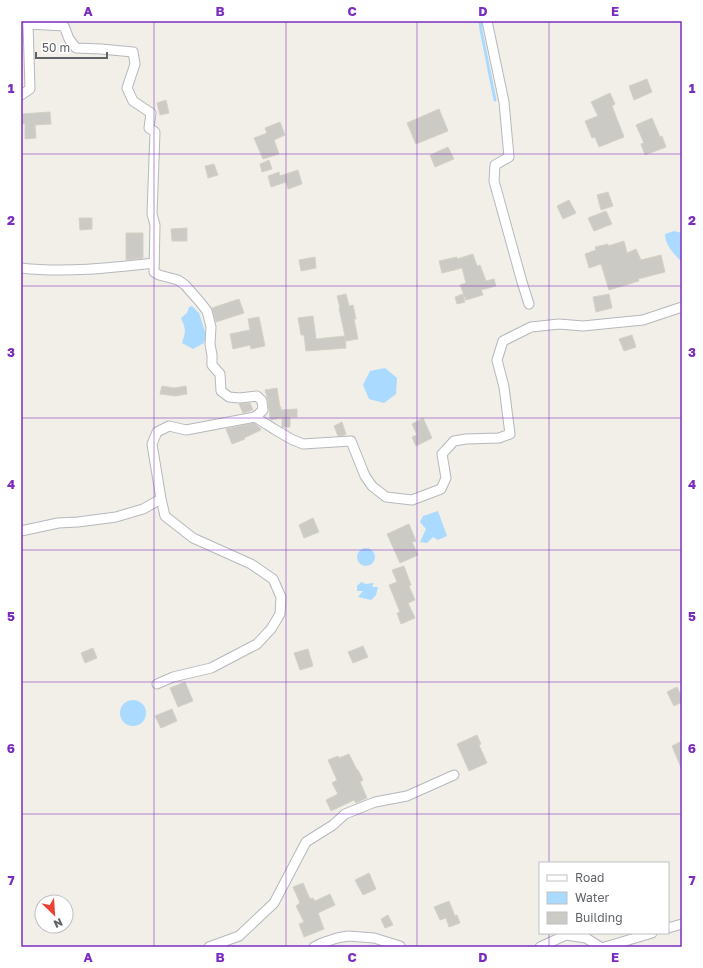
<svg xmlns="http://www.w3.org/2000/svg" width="703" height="968" viewBox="0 0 703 968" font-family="'Golos Text',sans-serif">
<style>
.water{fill:#aadaff}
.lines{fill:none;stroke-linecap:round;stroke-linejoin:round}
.stream{stroke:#aadaff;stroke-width:3}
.building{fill:#cccac5;stroke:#d6d1c6}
.minor-casing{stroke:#b5b8bc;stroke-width:11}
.minor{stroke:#fff;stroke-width:9}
.grid{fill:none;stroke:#7b2cbf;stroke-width:1;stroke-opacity:0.55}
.neatline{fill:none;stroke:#7b2cbf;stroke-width:1.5}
.grid-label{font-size:13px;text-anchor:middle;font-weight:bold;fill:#7b2cbf}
</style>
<rect width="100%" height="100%" fill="#f1efe8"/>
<!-- water -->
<g class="water">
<path d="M674 231 682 233 681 261C674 254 665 245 665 234Z"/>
<path d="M192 306 199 313 206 335 204 343 193 349 182 343C186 331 186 330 181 318L187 313 189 307Z"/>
<polygon points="385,368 397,378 396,394 384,403 369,399 363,385 370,371"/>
<polygon points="438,511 447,536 438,540 433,537 427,543 420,542 426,529 420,522 423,516"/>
<circle cx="366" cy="557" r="9"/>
<polygon points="361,582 366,584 374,583 372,586 373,587 378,587 376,595 371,600 358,597 363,591 357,591 357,586"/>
<circle cx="133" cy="713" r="13"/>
</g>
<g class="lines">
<!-- stream -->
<polyline class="stream" points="480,21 481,30 495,100"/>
</g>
<!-- building -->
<g class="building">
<polygon points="647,79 652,92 634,100 629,86"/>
<polygon points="610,93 615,104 612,106 624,137 599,147 595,137 592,138 585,121 598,116 591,102"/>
<polygon points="166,100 169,113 160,115 157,103"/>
<polygon points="439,109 448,131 416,144 407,123"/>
<polygon points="50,112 51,124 35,125 36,138 25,139 25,124 21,123 21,114"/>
<polygon points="652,118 660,137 662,136 666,147 645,155 641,144 644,143 636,125"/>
<polygon points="280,122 285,135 274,140 279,154 263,159 254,138 267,133 265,128"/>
<polygon points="448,147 454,159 435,167 430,155"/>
<polygon points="269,160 272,169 262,172 260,164"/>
<polygon points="214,164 218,175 208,178 205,166"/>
<polygon points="298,170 302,184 288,189 286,182 271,187 268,176 279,172 280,176"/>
<polygon points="608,192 613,206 601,210 597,195"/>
<polygon points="569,200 576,213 563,219 557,206"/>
<polygon points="606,211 612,224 594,231 588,218"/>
<polygon points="79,218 92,218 92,229 80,230"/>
<polygon points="187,228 187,241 172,241 171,229"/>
<polygon points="126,233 143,233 143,258 126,260"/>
<polygon points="624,241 627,253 636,249 641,260 661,255 665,272 638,279 639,281 609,290 601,264 589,268 585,254 596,250 595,247 608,244 608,246"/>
<polygon points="473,254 477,266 480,265 486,281 494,279 496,286 481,290 483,295 466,300 460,285 466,283 462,268 442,273 439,261 457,257 457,259"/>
<polygon points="315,257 316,268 301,271 299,260"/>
<polygon points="346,294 349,306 353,305 356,319 354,319 358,339 346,341 339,308 340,308 337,296"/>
<polygon points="463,294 465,302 457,304 455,297"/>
<polygon points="609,294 612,308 596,312 593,297"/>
<polygon points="239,299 244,313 216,322 212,308"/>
<polygon points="313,316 316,339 345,336 346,348 306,351 304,335 301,335 298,318"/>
<polygon points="259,317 265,346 251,349 250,345 233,349 230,334 250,330 248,319"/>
<polygon points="632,335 636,347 624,351 619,339"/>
<polygon points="162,386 174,388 186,386 187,394 175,396 160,394"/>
<polygon points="277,388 280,407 281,407 281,410 297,409 297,417 290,417 290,427 282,427 282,418 271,420 270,419 268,400 265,390"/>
<polygon points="250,403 253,410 243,413 239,404"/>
<polygon points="423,418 432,438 416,446 412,437 417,435 412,424"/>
<polygon points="342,422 346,434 342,436 338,436 334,426"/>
<polygon points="254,423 260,428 261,430 244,438 245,439 232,444 226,429"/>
<polygon points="313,518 319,532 304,538 299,525"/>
<polygon points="409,524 416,541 412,542 418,555 400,563 387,534"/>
<polygon points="404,566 411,585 409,586 415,600 408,603 415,618 401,624 397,613 400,612 389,585 397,582 392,570"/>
<polygon points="363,646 368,657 353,663 348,652"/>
<polygon points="93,648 97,658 85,663 81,653"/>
<polygon points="308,649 313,666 300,670 294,653"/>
<polygon points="185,682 193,701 178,707 170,688"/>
<polygon points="677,687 682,698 682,702 674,706 667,692"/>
<polygon points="172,709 177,721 161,728 155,716"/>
<polygon points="477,735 481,744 479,745 487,763 469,771 457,744"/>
<polygon points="682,741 682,770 672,746"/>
<polygon points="349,754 357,770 358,770 363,780 360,782 367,798 356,803 354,800 331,811 326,800 338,794 332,783 337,780 328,760 338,756 339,758"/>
<polygon points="369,873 376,889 363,895 355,880"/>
<polygon points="303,883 310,899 313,898 315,901 330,894 335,905 318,913 324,929 304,937 299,924 304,922 296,906 300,903 293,887"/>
<polygon points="449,901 455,916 457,915 460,923 449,927 446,918 440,920 434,907"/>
<polygon points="388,915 393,925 385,928 381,919"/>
</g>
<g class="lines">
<defs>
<g id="minor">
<polyline points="28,21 28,24 64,26 69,39 76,48 101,49 133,52 135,64 127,88 133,101 151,113 149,128 155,132 152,214 155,225 154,272 159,275 178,280 185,285 200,302 207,311 211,327 210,344 212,355 212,365 220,374 221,391 229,397 240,398 257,396 262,401 263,410 255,417"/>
<polyline points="487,21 504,102 509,157 495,165 494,181 522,282 529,304"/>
<polyline points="21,95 30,89 28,24"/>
<path d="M21 268C65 273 110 268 154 263"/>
<polyline points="21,531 58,523 78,522 116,517 143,509 161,499 152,444 157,432 169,426 186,430 255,417 274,429 291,439 303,444 351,441 365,476 372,486 386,497 412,500 441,489 446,478 442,454 454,441 466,439 499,438 510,434 504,387 497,360 503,341 531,327 559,324 583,326 643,320 682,307"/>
<polyline points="157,684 173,677 211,668 257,644 271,629 280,614 281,597 273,579 251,564 193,538 165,516 161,499"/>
<polyline points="668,928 682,924"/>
<polyline points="209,947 239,936 274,903 306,842 333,825 345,814 375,802 407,796 454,775"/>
<polyline points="314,947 322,943 337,938 348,936 374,938 400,946 400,947"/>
<polyline points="540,947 566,935 586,938 600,947"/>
<polyline points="605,947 652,933"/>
</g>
</defs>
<!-- minor casing -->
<use href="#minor" class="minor-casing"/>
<!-- minor -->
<use href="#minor" class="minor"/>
</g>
<!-- grid -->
<path class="grid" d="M154 21V947M286 21V947M417 21V947M549 21V863M21 154H682M21 286H682M21 418H682M21 550H682M21 682H682M21 814H682M549 933V947"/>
<!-- border -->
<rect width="703" height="968" fill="none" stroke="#ffffff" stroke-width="44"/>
<!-- legend -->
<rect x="539" y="862" width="130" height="72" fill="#ffffff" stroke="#bfc1c3"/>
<rect x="547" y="875" width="20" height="6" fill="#ffffff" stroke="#bfc1c3"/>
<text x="575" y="882" font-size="12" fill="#5f6368">Road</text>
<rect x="547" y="892" width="20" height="12" fill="#aadaff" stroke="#bfc1c3"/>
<text x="575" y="902" font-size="12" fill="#5f6368">Water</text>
<rect x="547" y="912" width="20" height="12" fill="#cccac5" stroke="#bfc1c3"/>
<text x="575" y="922" font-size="12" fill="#5f6368">Building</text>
<!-- north arrow -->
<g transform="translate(54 914) rotate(155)"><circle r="19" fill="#ffffff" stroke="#bfc1c3"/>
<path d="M0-3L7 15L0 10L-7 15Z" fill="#ea4335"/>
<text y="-6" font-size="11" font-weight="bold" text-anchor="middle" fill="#5f6368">N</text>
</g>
<!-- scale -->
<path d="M36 52v6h71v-6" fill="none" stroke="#5f6368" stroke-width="2"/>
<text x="42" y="52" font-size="12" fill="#5f6368" stroke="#ffffff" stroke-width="3" paint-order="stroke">50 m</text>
<rect x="22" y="22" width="659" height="924" class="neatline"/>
<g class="grid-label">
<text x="88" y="16">A</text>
<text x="220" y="16">B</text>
<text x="352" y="16">C</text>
<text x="483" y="16">D</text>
<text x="615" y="16">E</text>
<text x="11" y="93">1</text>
<text x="692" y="93">1</text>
<text x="11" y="225">2</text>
<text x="692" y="225">2</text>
<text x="11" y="357">3</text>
<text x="692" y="357">3</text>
<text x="11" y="489">4</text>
<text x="692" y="489">4</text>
<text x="11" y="621">5</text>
<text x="692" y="621">5</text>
<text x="11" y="753">6</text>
<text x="692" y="753">6</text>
<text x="11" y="885">7</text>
<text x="692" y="885">7</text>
<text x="88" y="962">A</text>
<text x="220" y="962">B</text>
<text x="352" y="962">C</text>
<text x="483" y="962">D</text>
<text x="615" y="962">E</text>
</g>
</svg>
